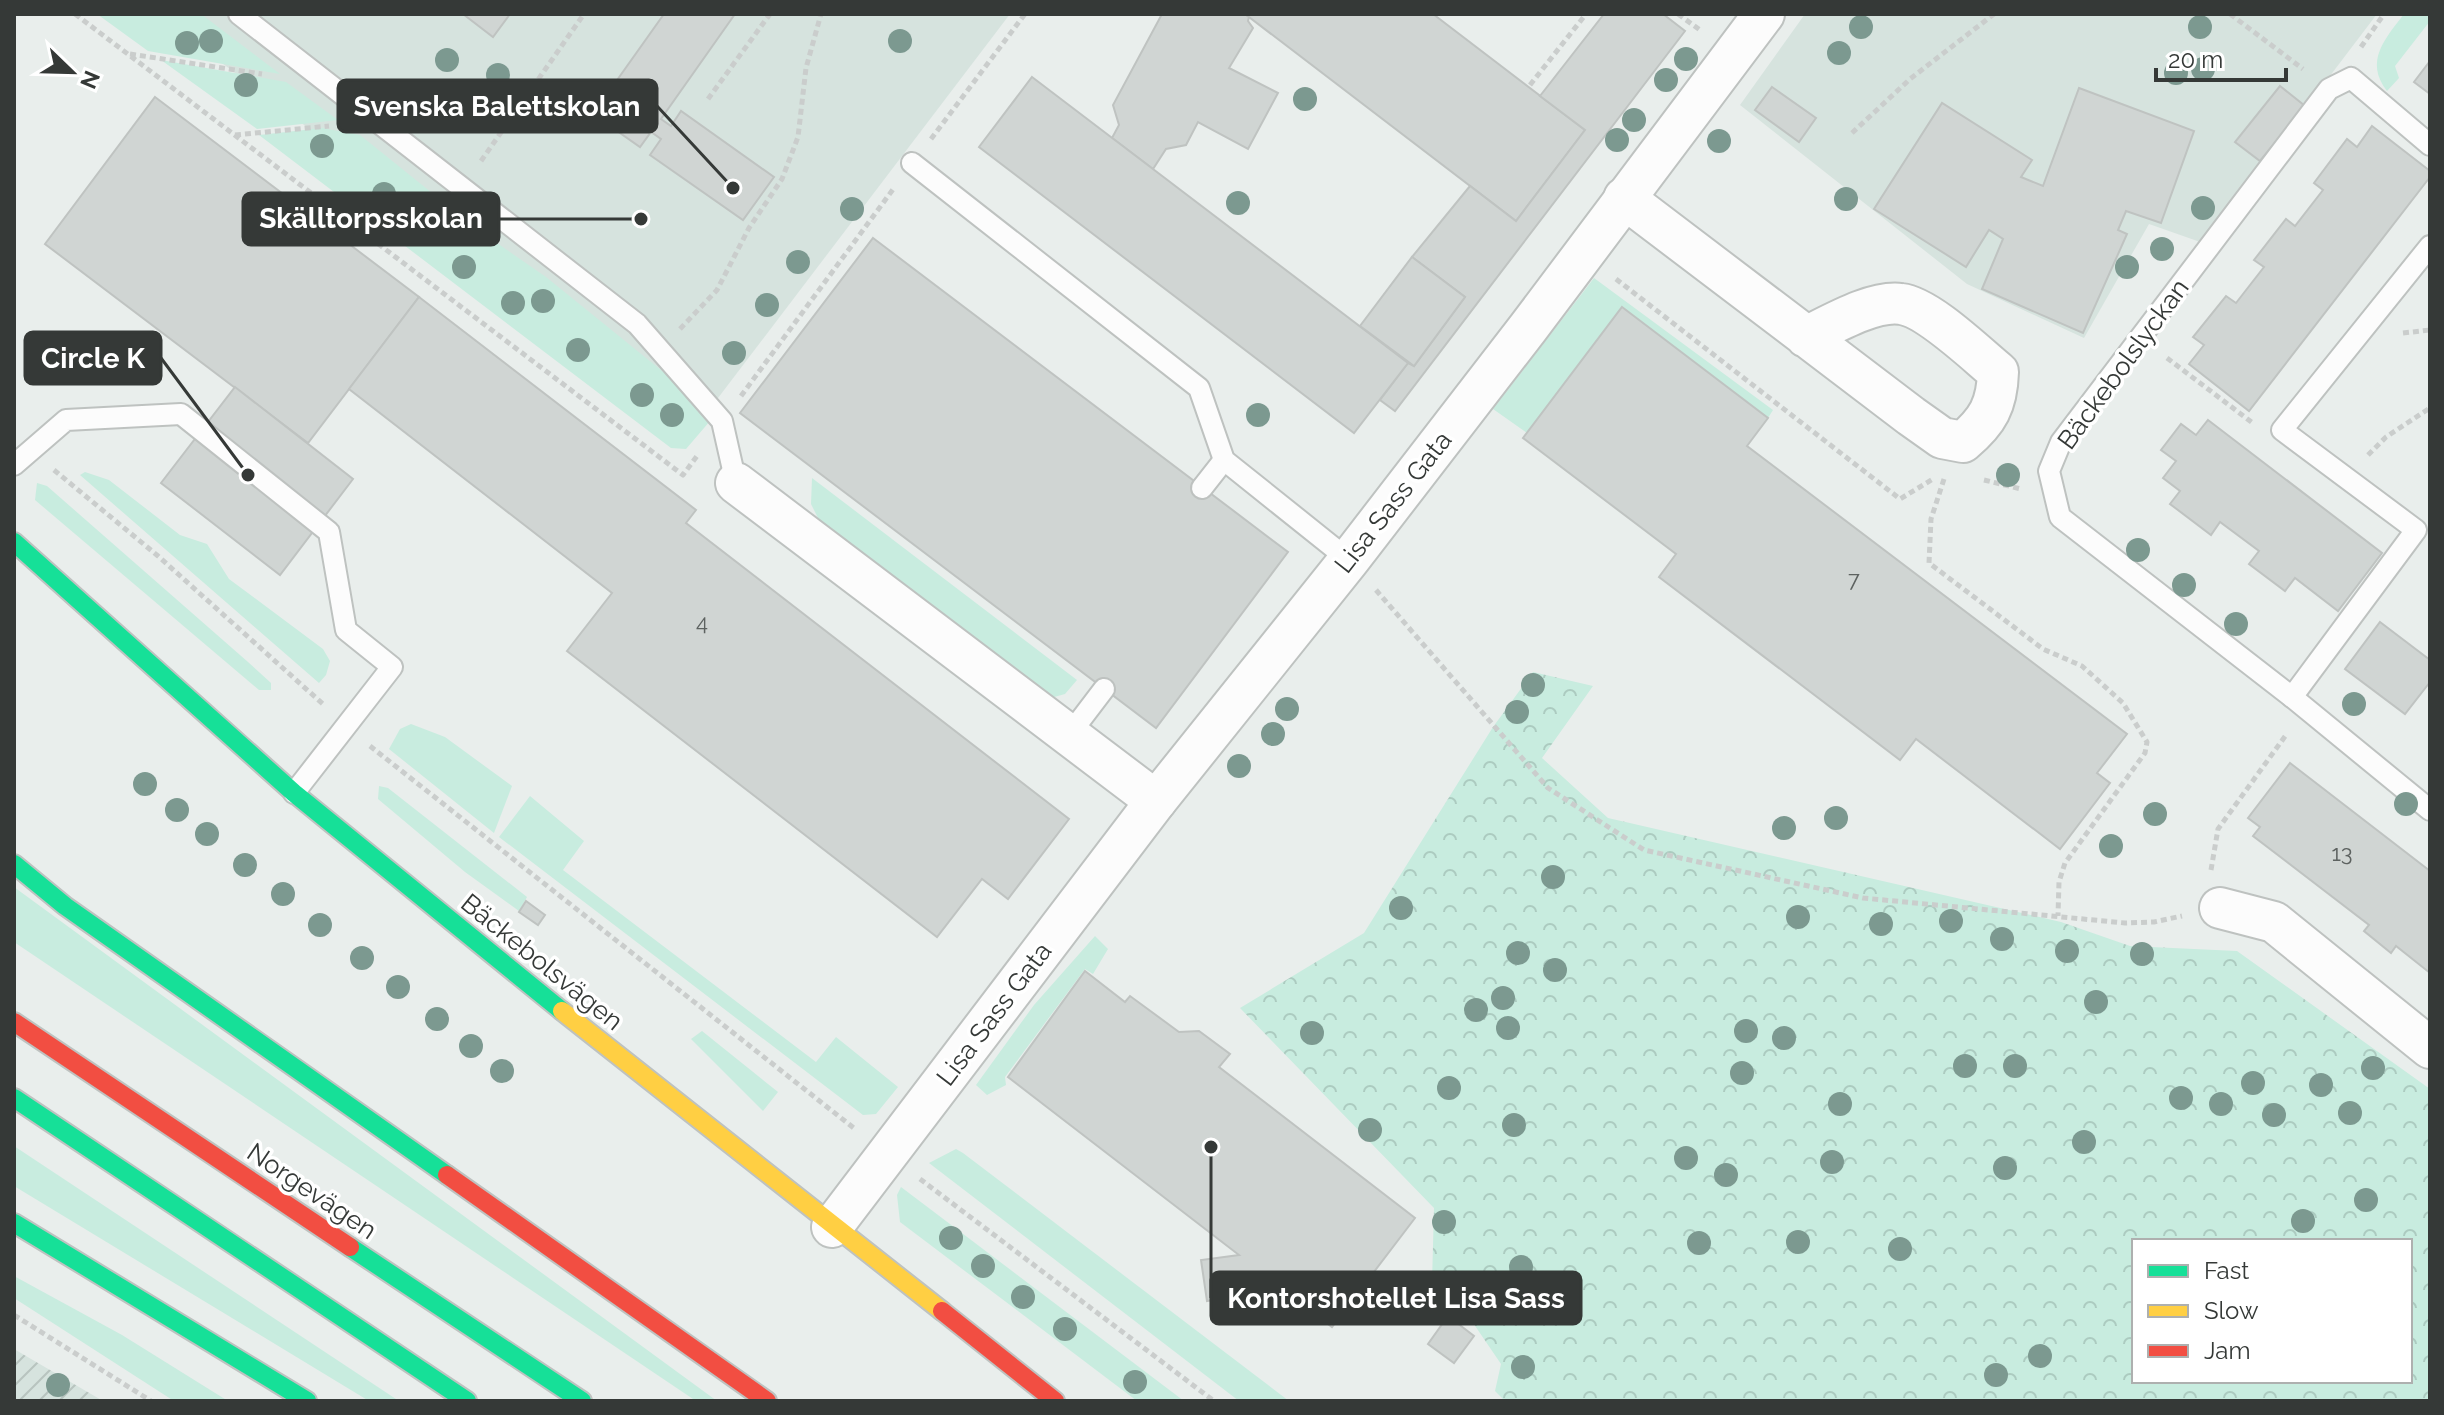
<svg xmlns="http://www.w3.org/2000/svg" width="2444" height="1415" viewBox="0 0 2444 1415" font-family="Raleway,sans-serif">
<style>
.built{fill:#d6e3de}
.industrial{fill:url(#industrial-furrows)}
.grass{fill:#c8ecdf}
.forest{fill:url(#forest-crowns);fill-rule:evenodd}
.building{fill:#d0d5d3;stroke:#bfc3c1;stroke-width:2}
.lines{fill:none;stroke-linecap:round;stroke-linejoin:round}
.lane-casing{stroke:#bec2c0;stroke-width:24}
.street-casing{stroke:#bec2c0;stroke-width:44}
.fast-casing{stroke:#bec2c0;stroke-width:22}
.slow-casing{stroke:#bec2c0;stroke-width:22}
.jam-casing{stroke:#bec2c0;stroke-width:22}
.path{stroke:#cacdcc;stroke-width:5;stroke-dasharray:6 4;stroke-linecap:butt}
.lane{stroke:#fcfcfc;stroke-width:20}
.street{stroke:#fcfcfc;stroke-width:40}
.fast{stroke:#16e098;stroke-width:18}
.slow{stroke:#ffcf43;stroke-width:18}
.jam{stroke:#f24e42;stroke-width:18}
.tree{fill:#7c9990}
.labels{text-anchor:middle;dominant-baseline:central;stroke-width:7;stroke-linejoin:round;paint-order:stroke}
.number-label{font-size:22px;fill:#5d6260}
.street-label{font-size:26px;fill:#353937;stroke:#fff}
.leader{fill:none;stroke:#353937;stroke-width:3}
.callout-dot{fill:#353937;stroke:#fff;stroke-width:3}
.callout{fill:#353937;stroke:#353937;stroke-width:3}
.callout-label{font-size:28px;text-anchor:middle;font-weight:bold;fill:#fff}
</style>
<defs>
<pattern id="industrial-furrows" width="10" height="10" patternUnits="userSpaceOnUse" patternTransform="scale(2)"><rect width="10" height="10" fill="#d6e3de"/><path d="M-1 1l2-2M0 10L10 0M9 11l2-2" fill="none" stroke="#b8c4bf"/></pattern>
<pattern id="forest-crowns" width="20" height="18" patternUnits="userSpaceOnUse" patternTransform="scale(2)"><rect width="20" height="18" fill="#c8ecdf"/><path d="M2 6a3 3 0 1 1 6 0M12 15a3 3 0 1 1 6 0" fill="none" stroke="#accbc0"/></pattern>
</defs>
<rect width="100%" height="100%" fill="#e9eeec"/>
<!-- built -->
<g class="built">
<polygon points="157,14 1010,14 699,423"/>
<polygon points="1805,14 2377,14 2203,243 2149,224 2084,338 1967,284 1740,105"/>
</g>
<!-- industrial -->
<polygon class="industrial" points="14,1349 103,1401 14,1401"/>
<!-- grass -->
<g class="grass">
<polygon points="97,14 201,14 280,74 148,51"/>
<path d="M2404 14H2430V21L2395 66 2399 78 2387 91C2364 61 2385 39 2404 14Z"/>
<polygon points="161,60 286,82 338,120 257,129"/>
<polygon points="322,128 360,135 478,230 546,277 698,400 710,421 686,449 671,448 259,135"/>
<polygon points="1594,278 1773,410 1768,418 1622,307 1527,433 1493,409"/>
<polygon points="85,472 109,480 180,535 207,544 229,579 323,649 330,661 326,675 319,683 80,475"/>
<polygon points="812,478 1077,680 1065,694 1047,699 826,534 811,504"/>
<polygon points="37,483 47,486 248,662 271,683 271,690 259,690 35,500"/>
<polygon points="411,724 445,737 512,786 494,833 389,749 400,729"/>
<polygon points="379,786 388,788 527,897 519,911 465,872 378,799"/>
<polygon points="530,796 584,841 563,870 816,1062 836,1037 898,1087 876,1114 863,1115 499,837"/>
<polygon points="14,887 717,1401 696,1401 14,942"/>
<polygon points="1095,936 1108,949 1093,974 1085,969 1005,1077 1006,1085 987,1095 976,1085 1034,1005"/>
<polygon points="702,1031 778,1092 763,1111 691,1039"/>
<polygon points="14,1146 399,1401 369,1401 14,1186"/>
<polygon points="956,1149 963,1153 1289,1401 1239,1401 929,1163"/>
<polygon points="901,1187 1184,1401 1137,1401 900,1222 897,1195"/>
<polygon points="14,1276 122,1335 228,1401 174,1401 14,1298"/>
</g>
<!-- forest -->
<path class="forest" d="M1533 672 1593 686 1542 758 1608 818 2061 922 2130 946 2237 951 2430 1089V1401H1505L1495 1391 1501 1364 1469 1317 1445 1309 1432 1283 1434 1208 1240 1008 1364 933 1493 727ZM2134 1241H2410V1381H2134Z"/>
<!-- building -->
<g class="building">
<polygon points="463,14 510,14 493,37"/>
<polygon points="664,14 735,14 661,119 671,126 681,111 774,177 743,220 650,155 661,139 651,132 640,147 593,114"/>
<polygon points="1162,14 1245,14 1249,17 1248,21 1253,28 1229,68 1278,93 1248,149 1198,122 1186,145 1166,149 1153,169 1112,138 1119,125 1113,105"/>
<polygon points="1245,14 1433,14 1585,130 1516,221"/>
<polygon points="1604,14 1663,14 1685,31 1395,411 1380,400 1408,363 1414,366 1465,297 1412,257 1470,186 1516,221 1585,130 1540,96"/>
<polygon points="2430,61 2430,94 2414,82"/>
<polygon points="1032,77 1408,363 1354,433 979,147"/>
<polygon points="2280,86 2305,106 2260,161 2235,142"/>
<polygon points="1772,87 1816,118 1799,142 1755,110"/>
<polygon points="2079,88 2194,131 2161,223 2126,211 2118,230 2127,234 2083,333 1982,289 2003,239 1989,230 1966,267 1874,209 1942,103 2032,160 2021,177 2043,186"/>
<polygon points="155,97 419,297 308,443 45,244"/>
<polygon points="2372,126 2430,171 2430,177 2249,411 2189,364 2204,345 2193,337 2226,296 2236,303 2264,267 2254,260 2286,219 2295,226 2323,190 2314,183 2347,139 2357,147"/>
<polygon points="873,238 1288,552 1156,728 740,413"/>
<polygon points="1412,257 1465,297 1414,366 1360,326"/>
<polygon points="419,297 696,510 686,523 1069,819 1008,899 982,879 937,937 567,651 612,593 349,389"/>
<polygon points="1622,307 1768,418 1747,446 2127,734 2097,773 2110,783 2060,849 1916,739 1900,760 1659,577 1676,554 1523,438"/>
<polygon points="235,387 353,479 280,575 161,483"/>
<polygon points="2208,420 2382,553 2338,611 2295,578 2285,591 2249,564 2259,551 2220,522 2211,535 2170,504 2180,491 2163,478 2176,461 2161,450 2181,424 2196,435"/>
<polygon points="2380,622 2430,660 2430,682 2405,714 2345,669"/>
<polygon points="2290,763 2430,871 2430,973 2396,946 2391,953 2364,931 2369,925 2253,836 2260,827 2248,818"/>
<polygon points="526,901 545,915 538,925 519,912"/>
<polygon points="1085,971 1125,1002 1130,996 1179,1032 1199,1031 1230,1054 1219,1067 1415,1218 1332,1327 1281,1288 1207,1301 1201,1260 1239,1255 1008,1077"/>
<polygon points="1448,1316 1474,1336 1454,1363 1428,1344"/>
</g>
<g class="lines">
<defs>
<g id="lane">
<polyline points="239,14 637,324 722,421 736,483"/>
<polyline points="2430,145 2351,78 2329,89 2061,442 2049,471 2060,517 2292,697 2430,810"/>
<polyline points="912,163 1199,388 1224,460 1349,560"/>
<polyline points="14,465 66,420 181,414 329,532 346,630 392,667 294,793"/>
<polyline points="1202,488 1224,460"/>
<polyline points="2292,697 2416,530 2282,430 2430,246"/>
<polyline points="1069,735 1104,689"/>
</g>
<g id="street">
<path d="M1624 198 1911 416 1942 438 1963 442C1988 421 1997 405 1998 372 1976 354 1928 307 1901 304 1873 300 1831 325 1806 337"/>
<polyline points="736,483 1156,801"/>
<polyline points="2220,908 2274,922 2430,1048"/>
<polyline points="832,1227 1156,801 1349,560 1528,328 1764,14"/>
</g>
<g id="fast">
<polyline points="14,542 294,793 562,1011"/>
<polyline points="14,864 65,906 447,1175"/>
<polyline points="14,1098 467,1401"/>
<polyline points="14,1223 307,1401"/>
<polyline points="350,1247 582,1401"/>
</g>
<polyline id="slow" points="562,1011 942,1311"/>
<g id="jam">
<polyline points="14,1022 350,1247"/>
<polyline points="447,1175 767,1401"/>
<polyline points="942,1311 1055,1401"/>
</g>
</defs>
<!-- lane casing -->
<use href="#lane" class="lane-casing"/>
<!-- street casing -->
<use href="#street" class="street-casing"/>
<!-- fast casing -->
<use href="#fast" class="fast-casing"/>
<!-- slow casing -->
<use href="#slow" class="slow-casing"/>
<!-- jam casing -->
<use href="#jam" class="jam-casing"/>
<!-- path -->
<g class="path">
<polyline points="75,14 683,475 697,456"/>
<polyline points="1678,14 1700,30"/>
<polyline points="2230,14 2303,69"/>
<polyline points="2361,47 2384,14"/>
<polyline points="130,54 262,74"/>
<polyline points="1530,85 1586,14"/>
<polyline points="708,99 770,14"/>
<polyline points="1852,133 1910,79 1994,14"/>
<polyline points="235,135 329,126"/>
<polyline points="931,139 1025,14"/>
<polyline points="481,161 584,14"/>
<polyline points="1616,279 1900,499 1933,479"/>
<polyline points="680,329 717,290 749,228 782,179 798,137 806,68 821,14"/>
<polyline points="2403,333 2430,330"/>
<polyline points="2167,358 2254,424"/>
<polyline points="741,396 894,188"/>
<polyline points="2368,455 2386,437 2430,408"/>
<polyline points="54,470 158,556 324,705"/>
<polyline points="1944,479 1931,519 1929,563 2043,649 2082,666 2123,703 2147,742 2145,753 2065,863 2059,882 2058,916"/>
<polyline points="1984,480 2021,489"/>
<polyline points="1376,590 1548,788 1644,850 1863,898 2125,923 2154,922 2182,916"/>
<polyline points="370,746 855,1129"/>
<polyline points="2211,870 2218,829 2286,735"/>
<polyline points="920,1179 1214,1401"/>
<polyline points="14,1315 151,1401"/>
</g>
<!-- lane -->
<use href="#lane" class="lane"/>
<!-- street -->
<use href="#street" class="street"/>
<!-- fast -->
<use href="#fast" class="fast"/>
<!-- slow -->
<use href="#slow" class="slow"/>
<!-- jam -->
<use href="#jam" class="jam"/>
</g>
<!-- trees -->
<g class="tree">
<circle cx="1861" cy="27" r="12"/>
<circle cx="2200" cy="27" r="12"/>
<circle cx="211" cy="41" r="12"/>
<circle cx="900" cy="41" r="12"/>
<circle cx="187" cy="43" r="12"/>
<circle cx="1839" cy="53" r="12"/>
<circle cx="1686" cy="59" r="12"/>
<circle cx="447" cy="60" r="12"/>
<circle cx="2203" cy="69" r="12"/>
<circle cx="2176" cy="73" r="12"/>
<circle cx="498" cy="75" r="12"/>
<circle cx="1666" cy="80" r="12"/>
<circle cx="246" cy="85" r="12"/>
<circle cx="1305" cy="99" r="12"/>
<circle cx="1634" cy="120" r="12"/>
<circle cx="1617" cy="140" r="12"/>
<circle cx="1719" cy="141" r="12"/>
<circle cx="322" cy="146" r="12"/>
<circle cx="384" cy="194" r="12"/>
<circle cx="1846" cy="199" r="12"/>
<circle cx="1238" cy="203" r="12"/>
<circle cx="2203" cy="208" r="12"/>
<circle cx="852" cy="209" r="12"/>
<circle cx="2162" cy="249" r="12"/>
<circle cx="798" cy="262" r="12"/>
<circle cx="464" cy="267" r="12"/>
<circle cx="2127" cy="267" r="12"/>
<circle cx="543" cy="301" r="12"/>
<circle cx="513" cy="303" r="12"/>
<circle cx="767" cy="305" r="12"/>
<circle cx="578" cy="350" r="12"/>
<circle cx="734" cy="353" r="12"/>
<circle cx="642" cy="395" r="12"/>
<circle cx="672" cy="415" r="12"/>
<circle cx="1258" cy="415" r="12"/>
<circle cx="2008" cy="475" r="12"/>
<circle cx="2138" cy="550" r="12"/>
<circle cx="2184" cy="585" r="12"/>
<circle cx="2236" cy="624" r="12"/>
<circle cx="1533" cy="685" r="12"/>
<circle cx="2354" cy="704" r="12"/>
<circle cx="1287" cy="709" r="12"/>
<circle cx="1517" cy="712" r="12"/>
<circle cx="1273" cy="734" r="12"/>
<circle cx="1239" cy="766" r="12"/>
<circle cx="145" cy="784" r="12"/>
<circle cx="2406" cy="804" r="12"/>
<circle cx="177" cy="810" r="12"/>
<circle cx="2155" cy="814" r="12"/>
<circle cx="1836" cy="818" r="12"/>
<circle cx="1784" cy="828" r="12"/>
<circle cx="207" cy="834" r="12"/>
<circle cx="2111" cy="846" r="12"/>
<circle cx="245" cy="865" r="12"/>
<circle cx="1553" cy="877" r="12"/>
<circle cx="283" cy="894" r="12"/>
<circle cx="1401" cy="908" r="12"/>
<circle cx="1798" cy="917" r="12"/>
<circle cx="1951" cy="921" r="12"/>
<circle cx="1881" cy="924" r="12"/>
<circle cx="320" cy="925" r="12"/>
<circle cx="2002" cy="939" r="12"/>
<circle cx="2067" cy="951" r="12"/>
<circle cx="1518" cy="953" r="12"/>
<circle cx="2142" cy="954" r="12"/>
<circle cx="362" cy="958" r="12"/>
<circle cx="1555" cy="970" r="12"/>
<circle cx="398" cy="987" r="12"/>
<circle cx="1503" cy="998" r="12"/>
<circle cx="2096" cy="1002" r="12"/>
<circle cx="1476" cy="1010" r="12"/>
<circle cx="437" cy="1019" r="12"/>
<circle cx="1508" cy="1028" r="12"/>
<circle cx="1746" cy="1031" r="12"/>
<circle cx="1312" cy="1033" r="12"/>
<circle cx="1784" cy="1038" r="12"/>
<circle cx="471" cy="1046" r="12"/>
<circle cx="1965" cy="1066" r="12"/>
<circle cx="2015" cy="1066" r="12"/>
<circle cx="2373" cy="1068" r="12"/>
<circle cx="502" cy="1071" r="12"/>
<circle cx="1742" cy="1073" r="12"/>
<circle cx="2253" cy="1083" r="12"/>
<circle cx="2321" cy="1085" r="12"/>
<circle cx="1449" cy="1088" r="12"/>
<circle cx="2181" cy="1098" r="12"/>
<circle cx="1840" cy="1104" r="12"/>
<circle cx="2221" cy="1104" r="12"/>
<circle cx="2350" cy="1113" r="12"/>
<circle cx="2274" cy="1115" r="12"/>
<circle cx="1514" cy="1125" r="12"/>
<circle cx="1370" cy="1130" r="12"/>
<circle cx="2084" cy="1142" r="12"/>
<circle cx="1686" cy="1158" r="12"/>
<circle cx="1832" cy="1162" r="12"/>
<circle cx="2005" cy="1168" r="12"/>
<circle cx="1726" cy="1175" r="12"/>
<circle cx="2366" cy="1200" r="12"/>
<circle cx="2303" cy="1221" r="12"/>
<circle cx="1444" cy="1222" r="12"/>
<circle cx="951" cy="1238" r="12"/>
<circle cx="1798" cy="1242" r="12"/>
<circle cx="1699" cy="1243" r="12"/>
<circle cx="1900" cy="1249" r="12"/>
<circle cx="983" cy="1266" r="12"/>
<circle cx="1521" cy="1267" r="12"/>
<circle cx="1023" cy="1297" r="12"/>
<circle cx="1065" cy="1329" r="12"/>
<circle cx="2040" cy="1356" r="12"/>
<circle cx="1523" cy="1367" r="12"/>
<circle cx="1996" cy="1375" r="12"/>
<circle cx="1135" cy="1382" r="12"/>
<circle cx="58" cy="1385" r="12"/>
</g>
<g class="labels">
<!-- number labels -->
<g class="number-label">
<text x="1854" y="579">7</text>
<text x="702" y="622">4</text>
<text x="2342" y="853">13</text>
</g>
<!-- street labels -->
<g class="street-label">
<text transform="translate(2123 364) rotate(-54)">Bäckebolslyckan</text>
<text transform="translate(1393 502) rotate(-52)">Lisa Sass Gata</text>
<text transform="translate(542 962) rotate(39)">Bäckebolsvägen</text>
<text transform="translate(994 1014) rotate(-53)">Lisa Sass Gata</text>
<text transform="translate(312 1191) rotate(34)">Norgevägen</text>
</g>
</g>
<!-- callouts -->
<path class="leader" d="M733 188L657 106M641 219L499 219M248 475L161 358M1211 1147L1211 1298"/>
<g class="callout-dot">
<circle cx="733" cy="188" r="8"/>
<circle cx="641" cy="219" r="8"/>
<circle cx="248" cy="475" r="8"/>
<circle cx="1211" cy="1147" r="8"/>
</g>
<g class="callout">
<rect x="338" y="80" width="319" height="52" rx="8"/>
<rect x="243" y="193" width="256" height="52" rx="8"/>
<rect x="25" y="332" width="136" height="52" rx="8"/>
<rect x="1211" y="1272" width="370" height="52" rx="8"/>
</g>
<g class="callout-label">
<text x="497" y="116">Svenska Balettskolan</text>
<text x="371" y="228">Skälltorpsskolan</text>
<text x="93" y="368">Circle K</text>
<text x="1396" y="1308">Kontorshotellet Lisa Sass</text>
</g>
<!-- border -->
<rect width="2444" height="1415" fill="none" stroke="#353937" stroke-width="32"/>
<!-- legend -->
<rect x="2132" y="1239" width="280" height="144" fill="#ffffff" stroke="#aeb0af" stroke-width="2"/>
<rect x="2148" y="1265" width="40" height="12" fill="#16e098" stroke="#aeb0af" stroke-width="2"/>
<text x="2204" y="1279" font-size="24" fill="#353937">Fast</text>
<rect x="2148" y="1305" width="40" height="12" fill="#ffcf43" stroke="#aeb0af" stroke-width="2"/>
<text x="2204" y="1319" font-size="24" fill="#353937">Slow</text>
<rect x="2148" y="1345" width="40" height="12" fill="#f24e42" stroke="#aeb0af" stroke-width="2"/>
<text x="2204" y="1359" font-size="24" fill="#353937">Jam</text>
<!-- north arrow -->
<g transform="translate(72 72) rotate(113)" stroke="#ffffff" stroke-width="6" paint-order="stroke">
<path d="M0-6L14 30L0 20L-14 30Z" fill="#353937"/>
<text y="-12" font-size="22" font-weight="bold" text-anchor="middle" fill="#353937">N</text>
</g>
<!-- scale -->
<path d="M2156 68v12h130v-12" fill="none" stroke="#353937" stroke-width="4"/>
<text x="2168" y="68" font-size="24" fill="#353937" stroke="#ffffff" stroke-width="6" paint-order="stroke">20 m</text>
</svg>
